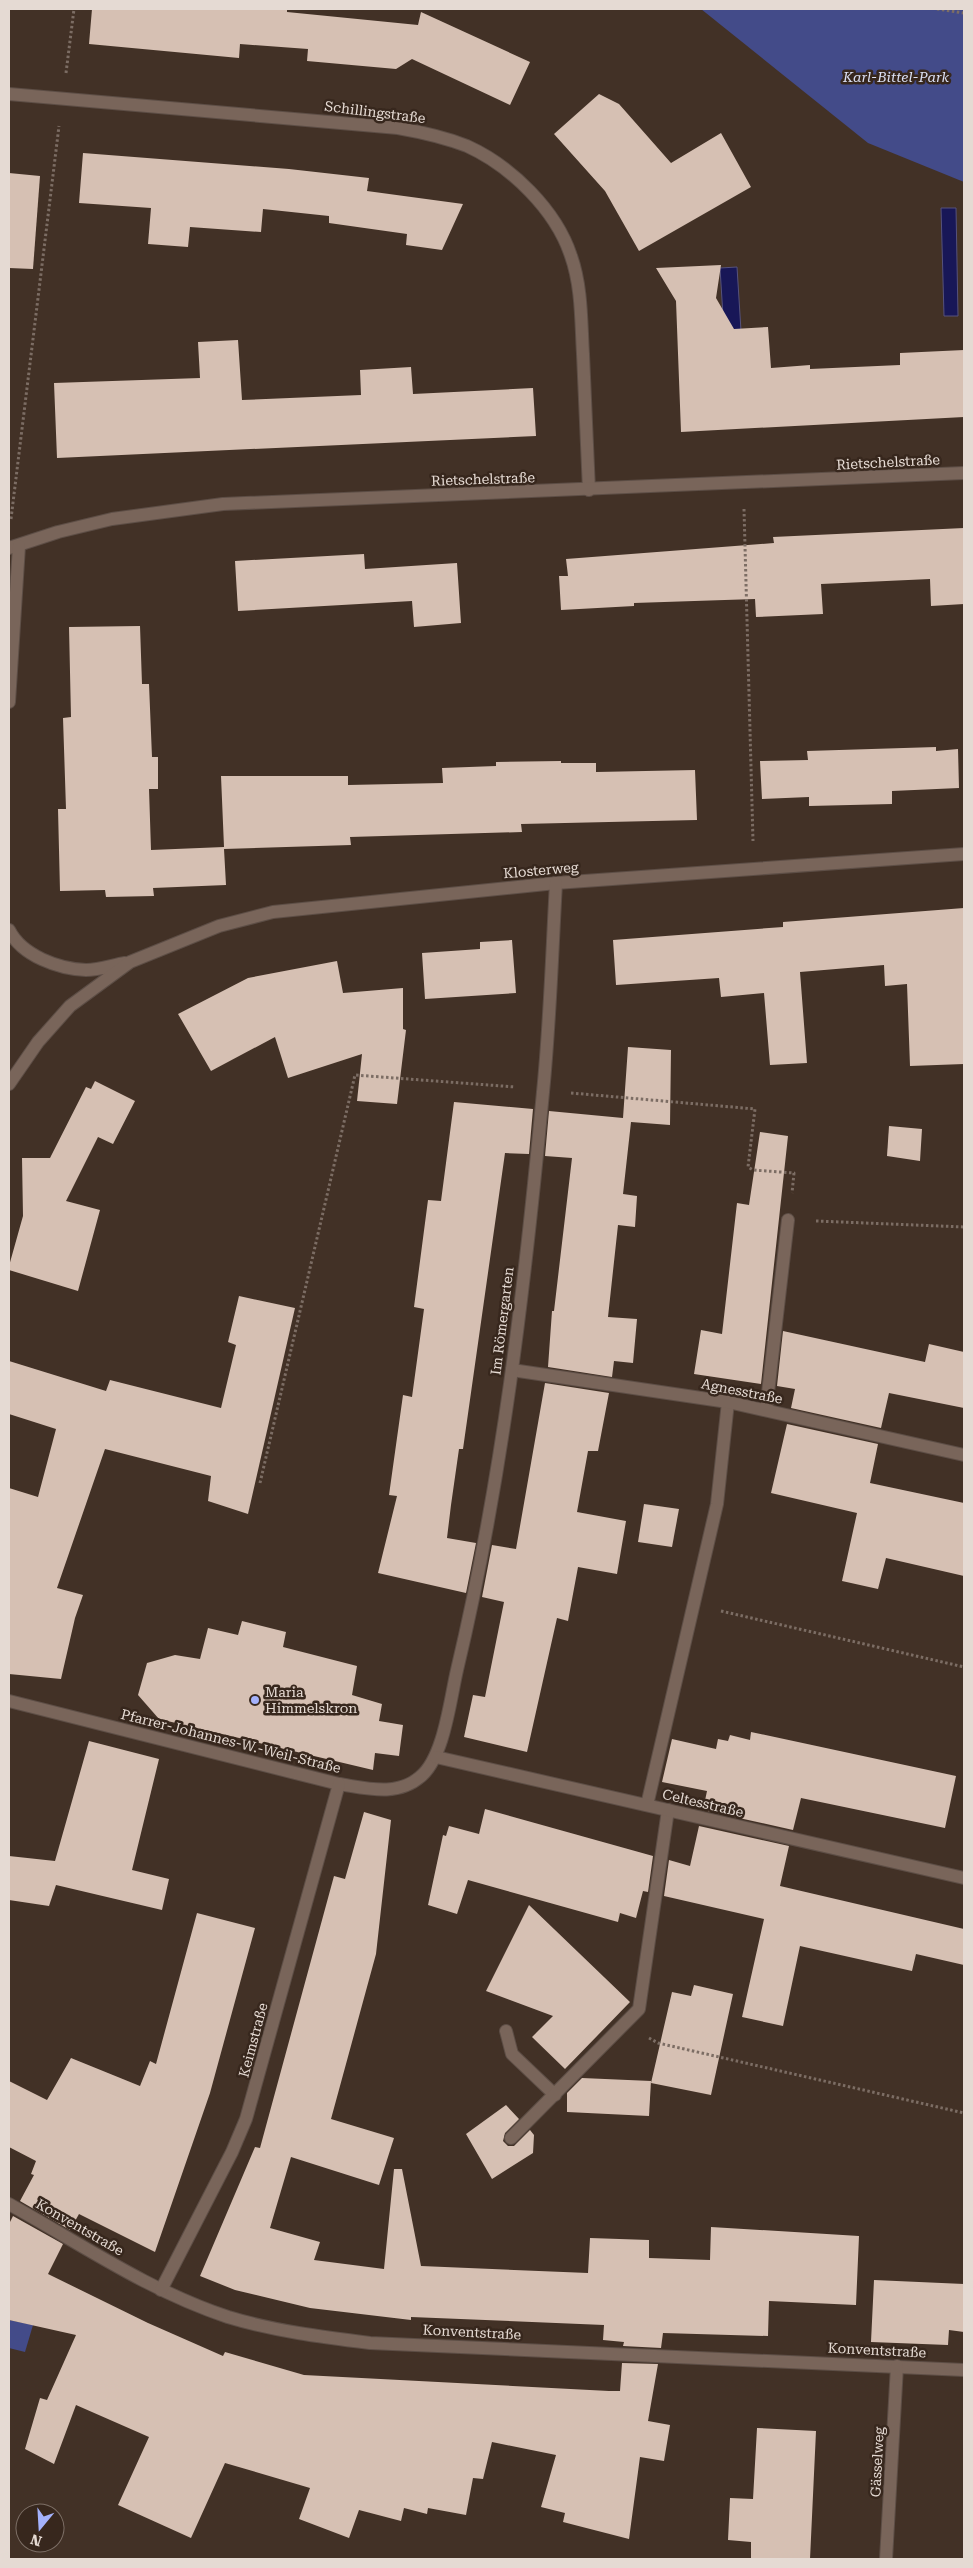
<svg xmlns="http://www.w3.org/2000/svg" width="973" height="2568" viewBox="0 0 973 2568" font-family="'Roboto Serif',serif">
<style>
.green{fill:#434b89}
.water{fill:#181757;stroke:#56527c}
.building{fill:#d6c0b3}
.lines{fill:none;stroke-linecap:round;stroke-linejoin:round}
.service-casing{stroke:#5d4e46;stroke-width:14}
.minor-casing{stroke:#5d4e46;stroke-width:14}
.path{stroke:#7c6d64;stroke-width:3;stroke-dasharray:2.5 2.5;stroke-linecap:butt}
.service{stroke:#79655a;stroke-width:12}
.minor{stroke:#79655a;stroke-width:12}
.poi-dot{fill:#a4b2fc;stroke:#37271d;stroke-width:2}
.labels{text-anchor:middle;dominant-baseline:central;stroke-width:5;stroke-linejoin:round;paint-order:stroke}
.park-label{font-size:14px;font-style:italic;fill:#dbe0f4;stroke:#37271d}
.street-label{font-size:14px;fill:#e5dad3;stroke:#37271d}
.poi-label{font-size:14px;fill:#e5dad3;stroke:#37271d;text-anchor:start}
</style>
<rect width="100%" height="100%" fill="#423126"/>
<!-- green -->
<g class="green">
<polygon points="701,9 964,9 964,182 868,143"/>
<polygon points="9,2320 33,2325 25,2352 9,2348"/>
</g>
<!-- water -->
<g class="water">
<polygon points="941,208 956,208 958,316 944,316"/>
<polygon points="737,267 741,331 724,332 720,268"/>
</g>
<!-- building -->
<g class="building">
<polygon points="92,9 287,9 287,12 418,25 421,12 530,62 510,105 412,59 396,69 307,61 308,49 240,44 239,58 89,44"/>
<polygon points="599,94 619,104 671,163 721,133 751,187 639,251 605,191 554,134"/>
<polygon points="83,153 289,169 369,178 367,191 463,204 442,250 406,245 407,234 329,223 329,216 263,209 261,232 190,227 188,247 148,244 151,208 79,203"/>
<polygon points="9,173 40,176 33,269 9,268"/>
<polygon points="721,265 716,298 734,329 768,327 771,368 810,365 810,369 900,365 900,353 964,350 964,417 681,432 676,301 656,268"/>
<polygon points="238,340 242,400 361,395 360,370 411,367 413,394 533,388 536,436 57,458 54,383 200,378 198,342"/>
<polygon points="964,528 964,604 931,606 930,579 821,584 823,614 756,617 755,599 634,603 634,606 561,610 559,576 568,576 566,559 774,543 773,537"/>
<polygon points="364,554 365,569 457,563 461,623 414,627 412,601 238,611 235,561"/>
<polygon points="140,626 142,684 149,684 152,757 158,757 158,789 149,789 151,850 224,847 221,776 348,776 348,785 443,783 442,768 496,766 496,762 561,761 561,763 596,763 596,772 695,770 697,820 521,824 522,832 350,837 351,845 224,849 226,885 153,888 154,896 106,897 105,890 60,891 58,809 66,809 63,718 71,717 69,627"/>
<polygon points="936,747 936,751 958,749 959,788 892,791 892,804 809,806 809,797 762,799 760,761 808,760 807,751"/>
<polygon points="964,908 964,1064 910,1066 907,984 885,986 884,965 800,972 807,1063 770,1065 764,993 721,997 719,978 616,985 613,940 783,927 783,922"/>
<polygon points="512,940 516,993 425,999 422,953 480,949 480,942"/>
<polygon points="337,961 343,993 403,988 403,1029 406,1030 397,1104 357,1101 362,1054 288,1078 275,1037 211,1071 178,1014 248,978"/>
<polygon points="628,1047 671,1050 670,1125 631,1122 623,1194 637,1196 635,1227 618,1225 608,1317 637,1319 633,1363 614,1361 612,1377 548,1367 552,1311 554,1311 572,1158 545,1156 549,1111 623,1118"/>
<polygon points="95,1081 135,1101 113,1144 98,1137 66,1201 100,1210 78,1291 9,1270 9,1266 23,1216 22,1158 50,1158 86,1087 91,1089"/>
<polygon points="454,1102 533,1109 529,1154 505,1153 463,1449 459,1449 451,1505 447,1538 476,1543 466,1593 378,1573 397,1496 389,1495 403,1395 412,1397 424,1309 414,1307 428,1200 441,1201"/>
<polygon points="889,1126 922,1129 920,1161 887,1156"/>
<polygon points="760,1132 788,1136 761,1384 694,1374 701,1330 722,1334 737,1203 749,1205"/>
<polygon points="239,1296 295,1308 248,1514 208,1501 211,1476 105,1449 57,1588 83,1595 75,1618 61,1679 9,1674 9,1488 38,1497 56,1429 9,1414 9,1361 106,1391 110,1380 221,1408 236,1345 228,1342"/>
<polygon points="783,1331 925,1362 929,1344 964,1352 964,1408 889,1393 881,1428 791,1408 795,1389 777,1386"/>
<polygon points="545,1383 609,1393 598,1451 588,1451 577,1512 626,1521 617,1574 578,1567 568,1621 557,1618 527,1752 464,1737 473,1695 485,1697 504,1602 482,1597 492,1545 516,1549"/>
<polygon points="787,1424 878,1444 870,1483 964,1503 964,1576 886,1558 878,1589 842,1581 857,1513 771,1493"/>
<polygon points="644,1504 679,1509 672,1547 638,1542"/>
<polygon points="242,1621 286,1632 283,1647 357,1666 352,1695 382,1704 379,1721 403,1725 399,1756 375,1753 373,1770 159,1719 138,1695 147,1663 175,1655 200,1659 208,1628 238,1635"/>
<polygon points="751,1732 956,1776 945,1828 801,1798 793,1830 703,1810 707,1791 662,1782 672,1739 716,1749 718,1739 728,1741 730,1735 750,1740"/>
<polygon points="89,1741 159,1759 132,1870 169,1879 162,1910 56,1885 49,1906 9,1900 9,1856 55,1861"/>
<polygon points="485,1809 653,1856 648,1892 643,1891 636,1918 620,1913 618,1922 468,1880 457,1914 428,1905 443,1835 446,1836 449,1826 479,1834"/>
<polygon points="364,1812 391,1820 376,1954 331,2119 394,2138 379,2185 291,2157 270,2228 320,2242 314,2260 384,2269 394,2169 402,2169 421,2266 588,2273 590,2238 649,2240 649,2258 710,2260 711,2227 859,2236 856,2305 769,2301 768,2336 663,2333 661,2348 623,2346 624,2342 603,2340 604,2325 411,2317 411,2320 310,2308 235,2290 200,2276 255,2147 260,2148 334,1876 345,1879"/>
<polygon points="699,1826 789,1846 780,1886 964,1929 964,1965 916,1954 912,1971 800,1946 783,2026 742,2017 764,1919 664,1896 669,1860 690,1866"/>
<polygon points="529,1905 630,2002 565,2069 532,2037 553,2016 486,1991"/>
<polygon points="197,1913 255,1928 210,2093 155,2252 79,2214 70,2230 20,2201 34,2175 31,2174 36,2161 9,2147 9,2081 47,2100 71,2058 140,2086 150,2061 156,2064"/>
<polygon points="694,1985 733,1994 711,2095 651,2083 672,1992 691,1996"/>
<polygon points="582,2078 651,2081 649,2116 567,2112 567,2093"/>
<polygon points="506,2105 519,2119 505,2133 503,2141 508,2146 514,2146 530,2130 534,2135 533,2153 492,2179 466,2134"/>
<polygon points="13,2216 63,2244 48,2274 148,2323 223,2356 225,2352 304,2375 609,2391 620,2391 622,2363 658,2364 648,2421 670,2425 664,2461 640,2457 629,2539 563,2522 565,2513 541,2507 556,2455 492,2442 483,2479 473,2478 466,2515 428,2508 427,2514 404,2508 401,2521 359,2510 349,2538 299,2519 310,2488 225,2463 191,2538 118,2505 149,2437 76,2405 54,2464 25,2449 40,2398 47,2400 76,2335 9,2320 9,2224"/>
<polygon points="874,2280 964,2284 964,2332 949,2330 948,2345 871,2342"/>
<polygon points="757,2428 816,2431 810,2559 751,2559 751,2542 728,2540 730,2498 753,2499"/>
</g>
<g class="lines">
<defs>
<g id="service">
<polyline points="766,1410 788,1220"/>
<polyline points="647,1805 717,1504 728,1402"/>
<polyline points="506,2031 512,2054 555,2095"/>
<polyline points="511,2138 639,2009 668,1810"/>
</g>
<g id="minor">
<path d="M9 94 398 128C421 132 444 137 467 146 511 166 556 210 571 256 582 287 581 322 583 354 585 399 587 444 589 490"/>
<polyline points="9,548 58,532 112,519 223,504 964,473"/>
<polyline points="9,702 19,546"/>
<path d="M9 930C22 956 59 969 86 970 99 970 113 965 125 963"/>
<polyline points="9,1084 38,1042 70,1006 130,962 219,926 273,912 556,883 964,854"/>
<polyline points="512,1370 728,1402 964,1455"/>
<path d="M9 1701 339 1784C366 1788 397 1797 420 1777 444 1758 450 1700 457 1670 502 1481 525 1286 543 1092 550 1023 552 953 556 883"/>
<polyline points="436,1757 964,1878"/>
<path d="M9 2204C81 2244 149 2291 228 2317 274 2331 322 2337 370 2343L964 2370"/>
<polyline points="161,2290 232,2152 246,2119 339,1784"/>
<polyline points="886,2559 897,2366"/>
</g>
</defs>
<!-- service casing -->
<use href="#service" class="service-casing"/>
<!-- minor casing -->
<use href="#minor" class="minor-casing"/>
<!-- path -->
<g class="path">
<polyline points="937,9 964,13"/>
<polyline points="66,73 74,9"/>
<polyline points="744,509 753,841"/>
<polyline points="11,519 59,126"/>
<polyline points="571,1093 755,1109 748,1167 753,1170 794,1173 792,1193"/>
<polyline points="816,1221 964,1227"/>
<polyline points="260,1483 355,1075 515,1087"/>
<polyline points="721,1611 964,1667"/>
<polyline points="649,2038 658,2043 964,2113"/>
</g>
<!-- service -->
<use href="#service" class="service"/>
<!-- minor -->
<use href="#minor" class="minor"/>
</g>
<!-- markers -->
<circle class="poi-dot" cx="255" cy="1700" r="5"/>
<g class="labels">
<!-- park labels -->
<g class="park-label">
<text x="896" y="77">Karl-Bittel-Park</text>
</g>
<!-- street labels -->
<g class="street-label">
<text transform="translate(375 112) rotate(7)">Schillingstraße</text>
<text transform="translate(888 462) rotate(-3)">Rietschelstraße</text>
<text transform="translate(483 479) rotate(-2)">Rietschelstraße</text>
<text transform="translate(541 870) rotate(-5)">Klosterweg</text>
<text transform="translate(502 1321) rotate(-83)">Im Römergarten</text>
<text transform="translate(742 1391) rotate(11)">Agnesstraße</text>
<text transform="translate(231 1741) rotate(14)">Pfarrer-Johannes-W.-Weil-Straße</text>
<text transform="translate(703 1803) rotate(13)">Celtesstraße</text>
<text transform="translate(253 2040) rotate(-75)">Keimstraße</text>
<text transform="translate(80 2227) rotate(30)">Konventstraße</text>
<text transform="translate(472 2332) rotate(3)">Konventstraße</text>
<text transform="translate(877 2350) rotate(3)">Konventstraße</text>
<text transform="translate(877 2462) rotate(-87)">Gässelweg</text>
</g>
<!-- poi labels -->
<g class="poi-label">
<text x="265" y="1692">Maria<tspan x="265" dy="16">Himmelskron</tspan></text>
</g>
</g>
<!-- border -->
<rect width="973" height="2568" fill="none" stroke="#e5dad3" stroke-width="20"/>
<!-- north arrow -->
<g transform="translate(40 2528) rotate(198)"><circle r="24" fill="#37271d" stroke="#7d6f66"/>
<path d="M0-4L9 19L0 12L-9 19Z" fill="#a4b2fc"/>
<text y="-8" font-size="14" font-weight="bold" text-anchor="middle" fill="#e5dad3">N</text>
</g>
</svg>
